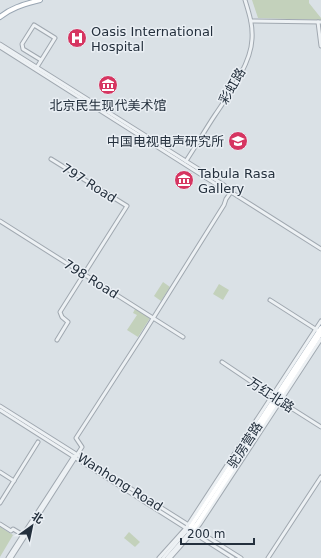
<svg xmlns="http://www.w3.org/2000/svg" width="321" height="558" viewBox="0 0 321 558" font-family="'DejaVu Sans','Noto Sans SC',sans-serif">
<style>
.green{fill:#c3d1bb}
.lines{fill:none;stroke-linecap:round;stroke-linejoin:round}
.minor-casing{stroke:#a0a8b0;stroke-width:5}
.major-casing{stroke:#99a6b3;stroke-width:6}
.minor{stroke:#edf1f4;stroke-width:3}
.major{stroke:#fff;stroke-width:4}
.labels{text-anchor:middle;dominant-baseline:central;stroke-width:3;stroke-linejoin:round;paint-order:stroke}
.poi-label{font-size:13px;fill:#24303d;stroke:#eaeff4;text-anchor:start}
.street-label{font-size:13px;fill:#24303d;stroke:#eaeff4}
</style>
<rect width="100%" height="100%" fill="#dae1e6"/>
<!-- green -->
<g class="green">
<polygon points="252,0 309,0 309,3 321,18 321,20 258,18"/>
<polygon points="163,282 170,287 161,301 154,296"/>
<polygon points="219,284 229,290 223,300 213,294"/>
<polygon points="135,309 150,318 138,337 127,330 137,315 133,313"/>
<polygon points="0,527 13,535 0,557"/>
<polygon points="129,532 140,542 135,547 124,538"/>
</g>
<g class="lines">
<defs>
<g id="minor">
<polyline points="251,21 321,22"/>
<polyline points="318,22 321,46"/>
<polyline points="0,44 224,185 229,190"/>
<polyline points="0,47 222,188 231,192 321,249"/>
<polyline points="37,67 55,38 34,25 22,44 23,49 41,60"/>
<polyline points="51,159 127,206 60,312 62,317 68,322 57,340"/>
<path d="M186 161C196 146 205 130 215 115 229 94 251 64 252 39 253 25 249 13 245 0"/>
<polyline points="0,221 183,337"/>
<polyline points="270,300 317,330"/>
<polyline points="222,362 274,397"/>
<polyline points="280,401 321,427"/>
<polyline points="0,406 241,558"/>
<polyline points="0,410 233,558"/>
<polyline points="0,472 14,481"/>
<polyline points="0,503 38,442"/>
<polyline points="0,524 11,531 13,529 23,535"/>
<polyline points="8,558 74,456"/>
<polyline points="11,558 82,447 76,438 142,336 224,205 226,199 231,192"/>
<polyline points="159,558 186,528 321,321"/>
<polyline points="163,558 189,528"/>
<polyline points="167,558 191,531"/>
<polyline points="170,558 200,524 321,339"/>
<polyline points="268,558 321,477"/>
</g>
<g id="major">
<path d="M0 17C12 7 26 4 40 0"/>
<polyline points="191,526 321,328"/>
<polyline points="191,531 197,524 321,333"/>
</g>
</defs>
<!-- minor casing -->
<use href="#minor" class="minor-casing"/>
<!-- major casing -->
<use href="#major" class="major-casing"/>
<!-- minor -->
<use href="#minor" class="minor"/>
<!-- major -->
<use href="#major" class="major"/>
</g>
<!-- icons -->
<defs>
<symbol id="hospital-disc" viewBox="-11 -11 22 22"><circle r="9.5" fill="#d63561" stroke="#eaeff4"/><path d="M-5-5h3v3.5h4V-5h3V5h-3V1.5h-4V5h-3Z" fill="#fff"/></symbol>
<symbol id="museum-disc" viewBox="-11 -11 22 22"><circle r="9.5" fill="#d63561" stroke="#eaeff4"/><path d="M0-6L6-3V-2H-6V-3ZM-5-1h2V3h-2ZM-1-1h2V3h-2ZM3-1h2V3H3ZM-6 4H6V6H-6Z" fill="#fff"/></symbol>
<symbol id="university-disc" viewBox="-11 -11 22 22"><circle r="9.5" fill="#d63561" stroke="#eaeff4"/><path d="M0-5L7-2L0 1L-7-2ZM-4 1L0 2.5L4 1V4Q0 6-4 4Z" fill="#fff"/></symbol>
</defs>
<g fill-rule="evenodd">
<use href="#hospital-disc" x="66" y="27" width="22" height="22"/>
<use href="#museum-disc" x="97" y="74" width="22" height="22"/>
<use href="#university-disc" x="227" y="130" width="22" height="22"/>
<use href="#museum-disc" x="173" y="169" width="22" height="22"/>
</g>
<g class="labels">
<!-- poi labels -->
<g class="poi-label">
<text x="91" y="31">Oasis International<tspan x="91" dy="15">Hospital</tspan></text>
<text x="108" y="105" text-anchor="middle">北京民生现代美术馆</text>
<text x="224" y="141" text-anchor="end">中国电视电声研究所</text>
<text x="198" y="173">Tabula Rasa<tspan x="198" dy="15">Gallery</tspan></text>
</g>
<!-- street labels -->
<g class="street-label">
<text transform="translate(232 86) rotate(-60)">彩虹路</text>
<text transform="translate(89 183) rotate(32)">797 Road</text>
<text transform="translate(91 279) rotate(32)">798 Road</text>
<text transform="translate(271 395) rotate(33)">万红北路</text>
<text transform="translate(245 445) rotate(-57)">驼房营路</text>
<text transform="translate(120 482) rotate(32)">Wanhong Road</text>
</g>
</g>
<!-- north arrow -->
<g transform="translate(32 526) rotate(33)" stroke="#eaeff4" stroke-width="3" paint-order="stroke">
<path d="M0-3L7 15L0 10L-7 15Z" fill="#24303d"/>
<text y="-6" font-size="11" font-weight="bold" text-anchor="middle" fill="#24303d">北</text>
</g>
<!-- scale -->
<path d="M181 538v6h73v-6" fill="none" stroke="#24303d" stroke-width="2"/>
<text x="187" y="538" font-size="12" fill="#24303d" stroke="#eaeff4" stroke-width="3" paint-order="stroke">200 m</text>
</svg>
